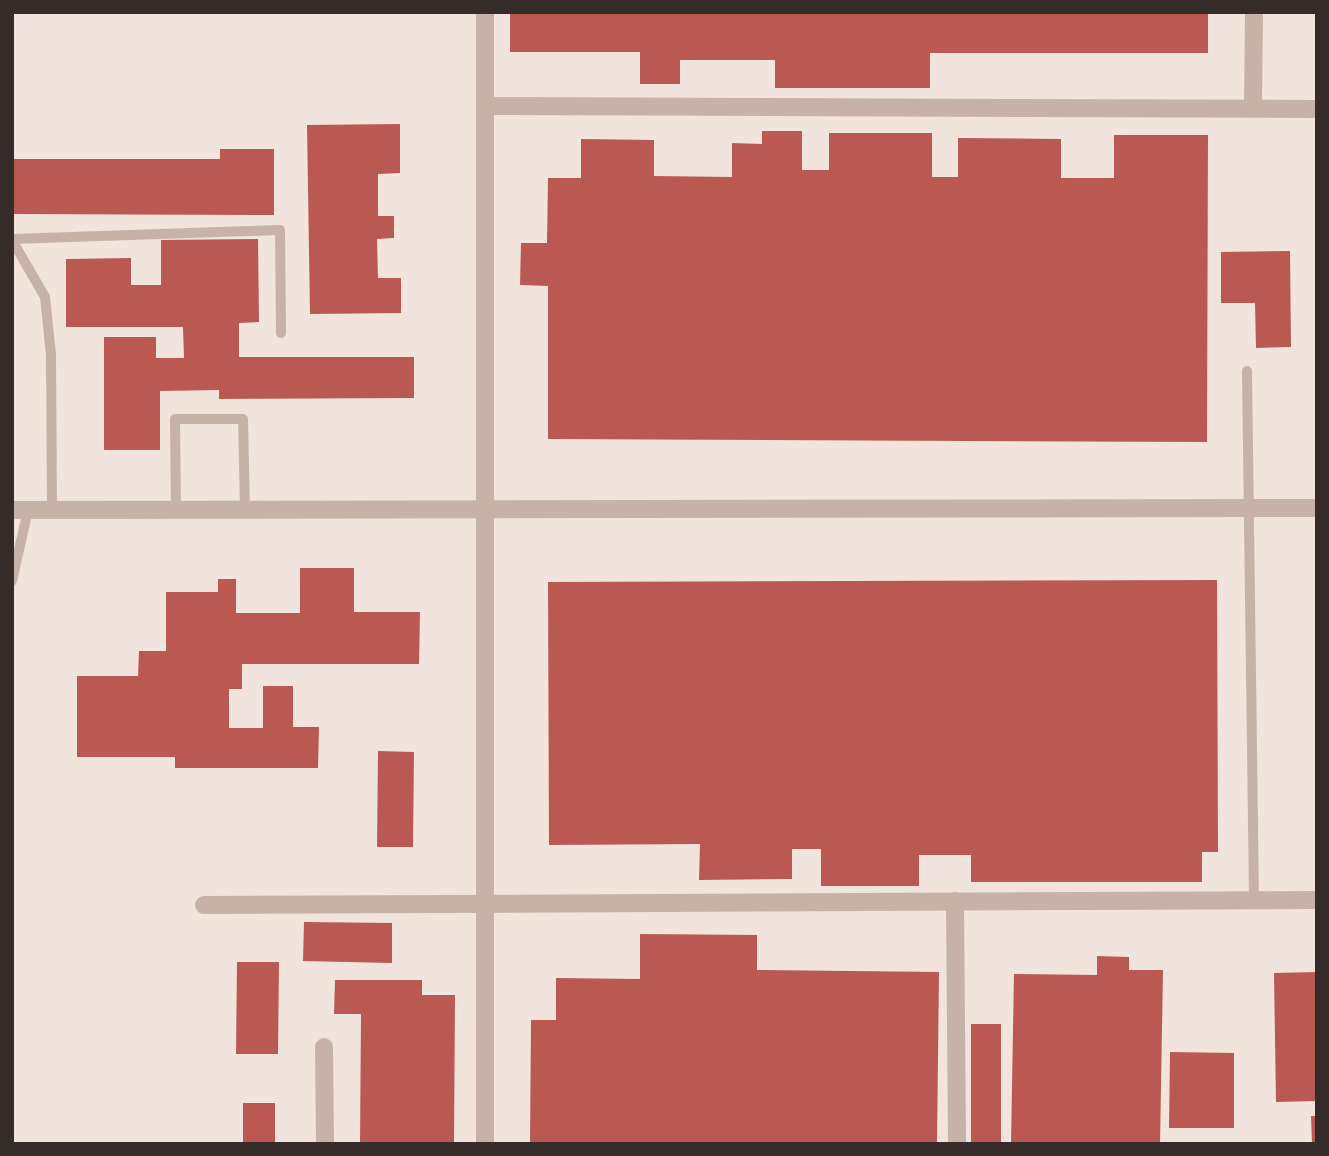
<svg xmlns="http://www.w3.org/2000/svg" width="1329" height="1156" viewBox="0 0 1329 1156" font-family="'Roboto Condensed',sans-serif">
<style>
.building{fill:#ba5951}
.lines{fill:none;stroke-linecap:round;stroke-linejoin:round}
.lane{stroke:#c7b2aa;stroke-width:10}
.street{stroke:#c7b2aa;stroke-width:18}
</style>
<rect width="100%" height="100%" fill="#f0e4dd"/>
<!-- building -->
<g class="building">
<polygon points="510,12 1208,12 1208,53 930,53 930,88 775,88 775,60 680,60 680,84 640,84 640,52 510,52"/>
<polygon points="400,124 400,173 378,174 378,216 394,216 394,238 377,239 378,278 401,278 401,313 310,314 307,125"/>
<polygon points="762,131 802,131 802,170 829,170 829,133 932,133 932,177 958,177 958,138 1061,139 1061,178 1114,178 1114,135 1208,135 1207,442 548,439 548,286 520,285 521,243 547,243 548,178 581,178 581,139 654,140 654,176 732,177 732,143 762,144"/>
<polygon points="220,149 274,149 274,215 12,214 12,159 220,159"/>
<polygon points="258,239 259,322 239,323 239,357 414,357 414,398 219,399 219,390 160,391 160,450 104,450 104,337 156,337 156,358 184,358 183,327 66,327 66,259 131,258 131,285 161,285 161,240"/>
<polygon points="1290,251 1291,347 1256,348 1255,303 1221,303 1221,252"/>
<polygon points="300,568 354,568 354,612 420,612 419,664 242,664 242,689 229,689 229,728 263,728 263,686 293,686 293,727 319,727 318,768 175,768 175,757 77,757 77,676 138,676 139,651 166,651 166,592 218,592 218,579 236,579 236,613 300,613"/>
<polygon points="1217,580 1218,852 1202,852 1202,882 971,882 971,855 919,855 919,886 821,886 821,849 792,849 792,879 699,880 700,844 549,845 548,582"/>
<polygon points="378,751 414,752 413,847 377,847"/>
<polygon points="304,922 392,923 392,963 303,961"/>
<polygon points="640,934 757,935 757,970 939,972 937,1144 530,1144 531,1020 556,1020 556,978 640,979"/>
<polygon points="1097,956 1129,957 1129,970 1163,970 1160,1144 1011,1144 1014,974 1097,975"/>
<polygon points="237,962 279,962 278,1054 236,1054"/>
<polygon points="1317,972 1317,1101 1276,1102 1274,973"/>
<polygon points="335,980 422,980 422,995 455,995 454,1144 360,1144 361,1014 334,1014"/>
<rect x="971" y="1024" width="30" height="120"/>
<polygon points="1170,1052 1234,1053 1234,1128 1169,1128"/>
<rect x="243" y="1103" width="32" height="41"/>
<polygon points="1311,1116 1317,1116 1317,1144 1312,1144"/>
</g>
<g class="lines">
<!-- lane -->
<g class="lane">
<polyline points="12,239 280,230 281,333"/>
<polyline points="12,240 45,297 51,355 52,510"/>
<polyline points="1247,371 1254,900"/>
<polyline points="176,510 175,419 243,419 245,510"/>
<polyline points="12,581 28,510"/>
</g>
<!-- street -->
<g class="street">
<polyline points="485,12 485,1144"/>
<polyline points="485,106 1317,109"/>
<polyline points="1253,108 1254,12"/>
<polyline points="12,510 1317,508"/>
<polyline points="955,901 957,1144"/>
<polyline points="204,905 1317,900"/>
<polyline points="324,1047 325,1144"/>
</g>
</g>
<!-- border -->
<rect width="1329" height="1156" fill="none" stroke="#352b29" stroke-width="28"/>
</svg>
